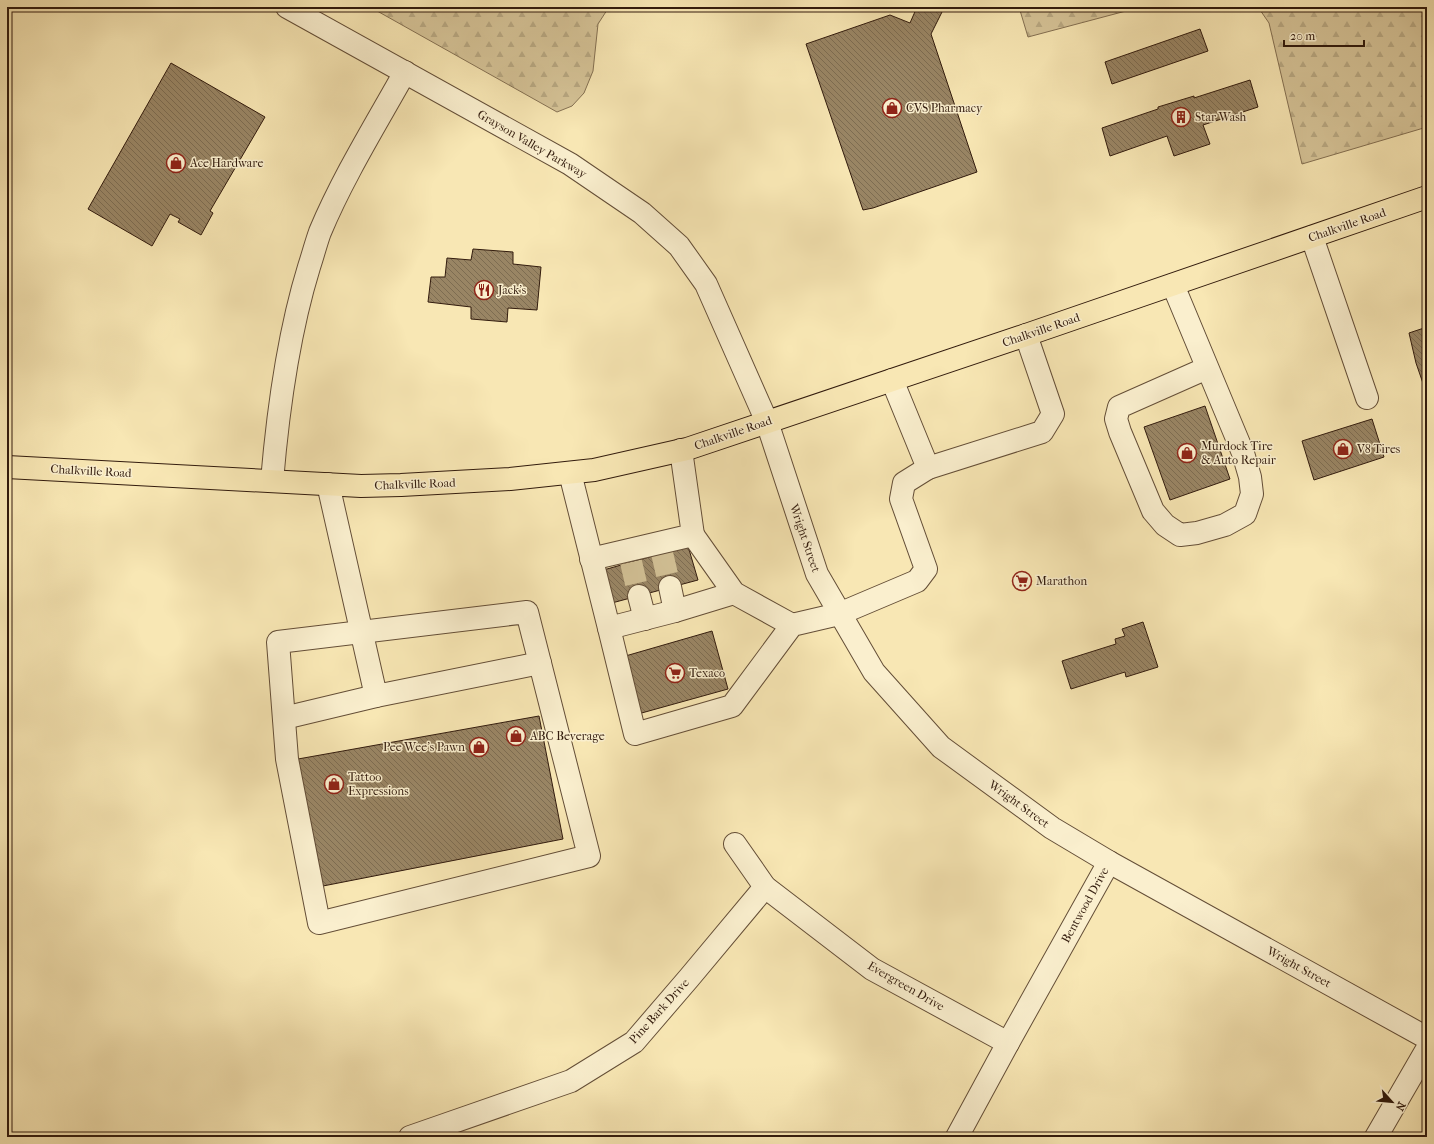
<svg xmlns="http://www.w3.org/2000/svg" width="1434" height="1144" viewBox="0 0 1434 1144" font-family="'IM FELL French Canon',serif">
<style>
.forest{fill:url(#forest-firs);stroke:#847052}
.building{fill:url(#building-back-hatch);stroke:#321b0d}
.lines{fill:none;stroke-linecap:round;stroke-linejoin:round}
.minor-tunnel{stroke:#d0be93;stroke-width:22;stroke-dasharray:22 11;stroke-linecap:butt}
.minor-casing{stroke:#644e37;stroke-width:24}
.major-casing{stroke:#321b0d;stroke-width:24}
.minor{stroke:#faefce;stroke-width:22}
.major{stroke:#f8e7b4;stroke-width:22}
.labels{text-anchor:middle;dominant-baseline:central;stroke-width:3;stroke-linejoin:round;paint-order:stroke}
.poi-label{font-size:12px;fill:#321b0d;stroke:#faefce;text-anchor:start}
.street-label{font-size:12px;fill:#321b0d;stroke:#faefce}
</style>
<defs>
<pattern id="forest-firs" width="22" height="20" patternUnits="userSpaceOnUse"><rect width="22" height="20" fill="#d6c498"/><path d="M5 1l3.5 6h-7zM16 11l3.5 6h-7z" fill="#b8a882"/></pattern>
<pattern id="building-back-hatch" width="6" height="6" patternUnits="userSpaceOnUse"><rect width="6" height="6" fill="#998564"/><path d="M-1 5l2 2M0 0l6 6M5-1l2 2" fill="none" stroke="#7d6c51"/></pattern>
</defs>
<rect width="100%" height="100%" fill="#f8e7b4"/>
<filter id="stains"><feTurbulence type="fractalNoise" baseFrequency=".005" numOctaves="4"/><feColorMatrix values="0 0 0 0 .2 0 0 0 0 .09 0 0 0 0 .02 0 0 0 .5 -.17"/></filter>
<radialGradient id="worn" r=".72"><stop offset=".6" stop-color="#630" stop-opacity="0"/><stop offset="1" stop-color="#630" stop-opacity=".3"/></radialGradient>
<!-- forest -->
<g class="forest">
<polygon points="370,7 609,7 598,24 593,71 584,93 572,106 557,112"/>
<polygon points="1019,7 1141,7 1028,37"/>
<polygon points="1258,7 1427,7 1427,127 1302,164 1269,23"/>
</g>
<!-- building -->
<g class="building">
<polygon points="917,7 930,7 942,12 931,34 977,172 873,208 863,210 806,44 890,15 910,23"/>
<polygon points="1200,29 1208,51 1112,84 1105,62"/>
<polygon points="171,63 265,117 210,211 213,213 201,235 178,222 180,219 170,214 152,246 88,209"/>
<polygon points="1250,80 1258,107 1203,125 1210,144 1174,156 1167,136 1110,156 1102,128 1158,109 1158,107 1194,96 1194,98"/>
<polygon points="473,249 513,252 513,264 541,267 537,310 508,308 507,322 471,319 471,307 428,302 431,277 445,277 447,258 471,260"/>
<polygon points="1427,327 1427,395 1416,363 1409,333"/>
<polygon points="1205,406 1230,479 1170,500 1144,427"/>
<polygon points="1372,419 1384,457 1314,480 1302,441"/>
<polygon points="688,546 698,580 608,604 600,571"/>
<polygon points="1143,622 1158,667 1126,677 1125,672 1071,689 1062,661 1116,644 1115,639 1125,636 1122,629"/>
<polygon points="712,631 728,689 638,714 622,657"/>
<polygon points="539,716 563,839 323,886 298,759"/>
</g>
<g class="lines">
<!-- minor-tunnel -->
<g class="minor-tunnel">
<polyline points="662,553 670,587"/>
<polyline points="631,562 639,596"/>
</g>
<defs>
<g id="minor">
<polyline points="287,7 570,164 642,213 679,246 706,284 767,422 817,574 874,672 941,747 1052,828 1109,862 1427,1038"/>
<polyline points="1312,237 1367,398"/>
<polyline points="1173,285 1243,453 1250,477 1252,494 1245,514 1225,525 1197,533 1180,535 1165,525 1153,511 1120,432 1116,419 1119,407 1207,368"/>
<polyline points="892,380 928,468 1042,432 1053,414 1026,335"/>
<polyline points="570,473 609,628 635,734 732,706 792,625 839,614 917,581 926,569 901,499 904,483 928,468"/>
<path d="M272 481C278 410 288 335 309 267 313 255 316 243 320 232 343 177 376 124 405 72"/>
<polyline points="328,484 376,696 540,663"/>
<polyline points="693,535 734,593 792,625"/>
<polyline points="591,559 693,535 681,450"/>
<polyline points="670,587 675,611"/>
<polyline points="639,596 645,619"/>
<polygon points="527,612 589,856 319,923 287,759 278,642"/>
<polyline points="609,628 675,611 734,593"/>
<polyline points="284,718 376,696"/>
<polyline points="735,844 765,887 872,969 1008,1043"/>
<polyline points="410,1137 571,1081 634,1042 689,978 765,887"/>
<polyline points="957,1137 1008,1043 1109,862"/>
<polyline points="1376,1137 1427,1049"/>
</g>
<polyline id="major" points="7,467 361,486 401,485 510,479 594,470 687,449 1026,335 1427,197"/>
</defs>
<!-- minor casing -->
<use href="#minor" class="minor-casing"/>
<!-- major casing -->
<use href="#major" class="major-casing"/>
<!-- minor -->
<use href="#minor" class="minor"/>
<!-- major -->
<use href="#major" class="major"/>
</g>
<!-- icons -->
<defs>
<symbol id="shop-ring" viewBox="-11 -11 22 22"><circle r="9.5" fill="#faefce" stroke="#8f2418" stroke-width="1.5"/><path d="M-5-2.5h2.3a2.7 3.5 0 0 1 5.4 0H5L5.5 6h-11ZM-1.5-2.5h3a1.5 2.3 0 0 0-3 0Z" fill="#8f2418"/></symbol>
<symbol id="building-ring" viewBox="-11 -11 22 22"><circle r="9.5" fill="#faefce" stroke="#8f2418" stroke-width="1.5"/><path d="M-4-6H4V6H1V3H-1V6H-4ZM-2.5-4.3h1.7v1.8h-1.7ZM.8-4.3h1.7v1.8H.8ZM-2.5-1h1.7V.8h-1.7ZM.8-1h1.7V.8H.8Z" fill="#8f2418"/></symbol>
<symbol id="restaurant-ring" viewBox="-11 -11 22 22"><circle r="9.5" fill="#faefce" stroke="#8f2418" stroke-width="1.5"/><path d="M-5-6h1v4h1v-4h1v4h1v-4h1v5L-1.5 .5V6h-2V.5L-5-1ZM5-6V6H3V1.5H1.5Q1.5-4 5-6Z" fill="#8f2418"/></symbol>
<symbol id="supermarket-ring" viewBox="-11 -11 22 22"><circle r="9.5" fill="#faefce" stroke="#8f2418" stroke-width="1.5"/><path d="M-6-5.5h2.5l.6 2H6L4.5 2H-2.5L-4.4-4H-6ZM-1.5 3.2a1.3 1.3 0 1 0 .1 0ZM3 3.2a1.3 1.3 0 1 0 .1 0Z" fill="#8f2418"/></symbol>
</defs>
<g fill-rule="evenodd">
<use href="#shop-ring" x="881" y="97" width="22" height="22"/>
<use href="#building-ring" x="1170" y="106" width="22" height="22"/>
<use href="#shop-ring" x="165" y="152" width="22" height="22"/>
<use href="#restaurant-ring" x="473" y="279" width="22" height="22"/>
<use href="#shop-ring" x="1332" y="438" width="22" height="22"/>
<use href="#shop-ring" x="1176" y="442" width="22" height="22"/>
<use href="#supermarket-ring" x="1011" y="570" width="22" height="22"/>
<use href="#supermarket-ring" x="664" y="662" width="22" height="22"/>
<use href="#shop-ring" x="505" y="725" width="22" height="22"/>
<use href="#shop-ring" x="468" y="736" width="22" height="22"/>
<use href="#shop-ring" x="323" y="773" width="22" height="22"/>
</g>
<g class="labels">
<!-- poi labels -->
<g class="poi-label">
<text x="906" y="108">CVS Pharmacy</text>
<text x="1195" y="117">Star Wash</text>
<text x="190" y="163">Ace Hardware</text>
<text x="498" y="290">Jack's</text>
<text x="1201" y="446">Murdock Tire<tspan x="1201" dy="14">&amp; Auto Repair</tspan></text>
<text x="1357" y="449">V8 Tires</text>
<text x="1036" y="581">Marathon</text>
<text x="689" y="673">Texaco</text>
<text x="530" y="736">ABC Beverage</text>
<text x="465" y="747" text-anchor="end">Pee Wee's Pawn</text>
<text x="348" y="777">Tattoo<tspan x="348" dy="14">Expressions</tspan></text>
</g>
<!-- street labels -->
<g class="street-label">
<text transform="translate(532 144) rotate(30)">Grayson Valley Parkway</text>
<text transform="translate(1347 225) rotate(-19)">Chalkville Road</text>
<text transform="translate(1041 330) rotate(-19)">Chalkville Road</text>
<text transform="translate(733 433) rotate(-19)">Chalkville Road</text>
<text transform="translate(91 471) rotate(3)">Chalkville Road</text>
<text transform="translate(415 484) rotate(-2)">Chalkville Road</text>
<text transform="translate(805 538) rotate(71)">Wright Street</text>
<text transform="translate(1019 804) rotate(36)">Wright Street</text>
<text transform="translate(1085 905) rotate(-61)">Bentwood Drive</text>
<text transform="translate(1299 967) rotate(29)">Wright Street</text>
<text transform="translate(906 986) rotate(30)">Evergreen Drive</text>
<text transform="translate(659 1011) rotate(-48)">Pine Bark Drive</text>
</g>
</g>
<!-- margin -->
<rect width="1434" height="1144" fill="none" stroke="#f8e7b4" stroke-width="24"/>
<rect x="8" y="8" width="1418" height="1128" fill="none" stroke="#321b0d" stroke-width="2"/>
<rect x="12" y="12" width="1410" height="1120" fill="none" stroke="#321b0d"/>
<!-- north arrow -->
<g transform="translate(1392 1102) rotate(117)" stroke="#faefce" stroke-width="3" paint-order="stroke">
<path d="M0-3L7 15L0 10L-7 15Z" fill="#321b0d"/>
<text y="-6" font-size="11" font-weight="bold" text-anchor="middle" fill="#321b0d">N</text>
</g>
<!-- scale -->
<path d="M1284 40v6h80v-6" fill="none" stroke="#321b0d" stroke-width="2"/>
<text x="1290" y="40" font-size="12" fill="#321b0d" stroke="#faefce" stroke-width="3" paint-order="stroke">20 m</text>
<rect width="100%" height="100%" filter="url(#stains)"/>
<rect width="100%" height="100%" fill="url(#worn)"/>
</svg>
